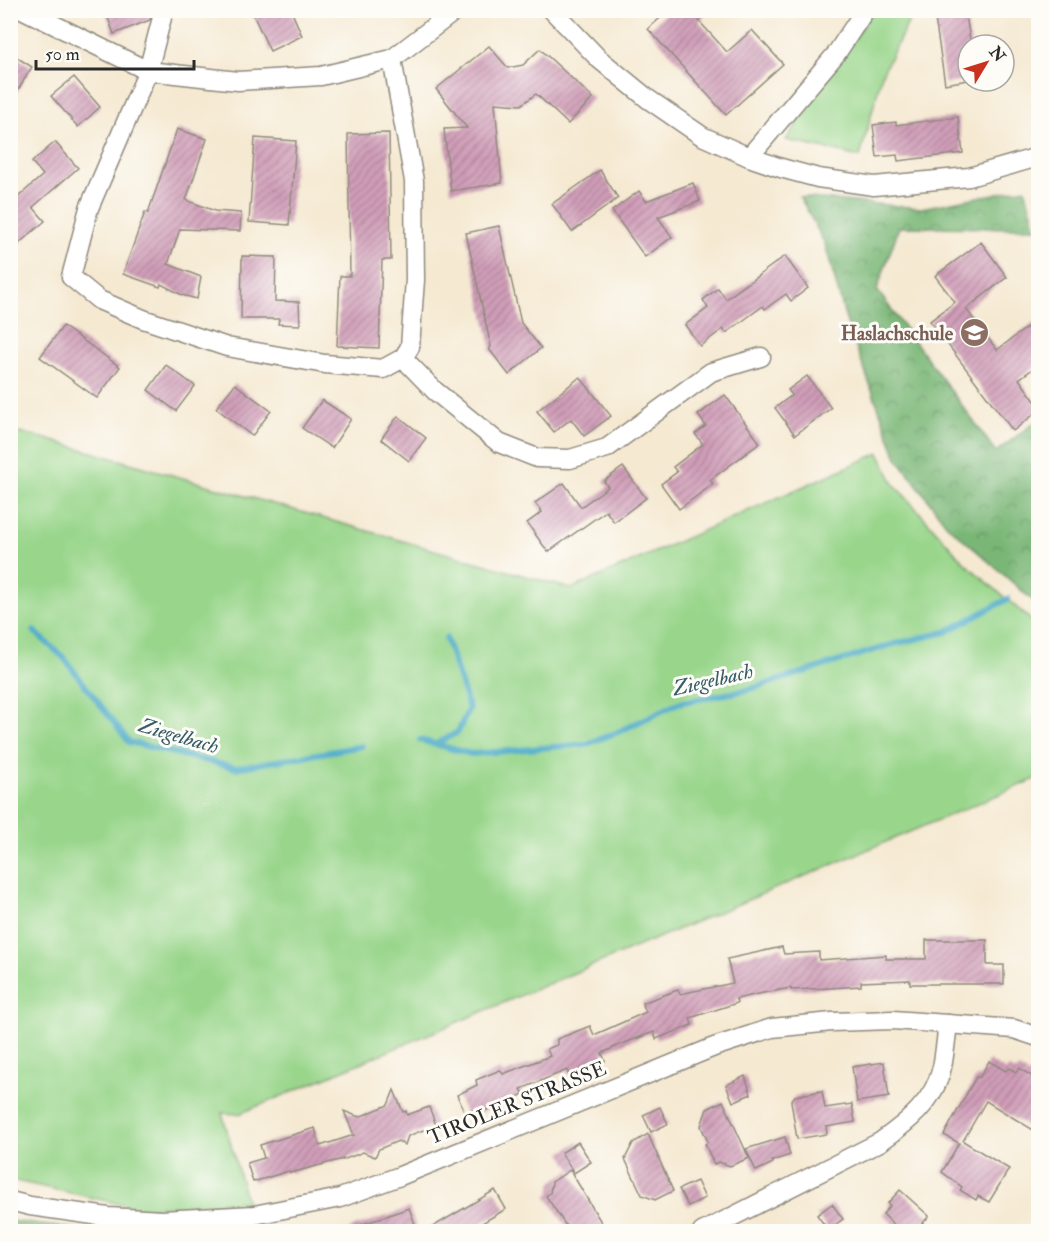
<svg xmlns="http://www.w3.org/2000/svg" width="1049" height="1242" viewBox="0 0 1049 1242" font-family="'IM FELL Double Pica',serif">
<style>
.green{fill:#99d68b;stroke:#62805b;stroke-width:1.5}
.forest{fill:url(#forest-crowns);stroke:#527151;stroke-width:1.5}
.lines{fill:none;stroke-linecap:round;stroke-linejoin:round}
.stream{stroke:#46a9c6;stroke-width:6}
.building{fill:url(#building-hatch)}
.minor-casing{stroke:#908a7e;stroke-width:21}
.minor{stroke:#fff;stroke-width:18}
.labels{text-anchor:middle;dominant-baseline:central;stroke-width:6;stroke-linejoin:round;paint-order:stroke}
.education-label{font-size:20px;font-weight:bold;fill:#785e54;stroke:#fdfcf7;text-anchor:end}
.street-label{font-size:20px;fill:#2b2b2b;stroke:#fdfcf7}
.water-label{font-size:21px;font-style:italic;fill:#365d69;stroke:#fdfcf7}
</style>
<defs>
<pattern id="forest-crowns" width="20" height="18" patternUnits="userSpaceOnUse" patternTransform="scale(1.5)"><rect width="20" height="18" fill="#7ab777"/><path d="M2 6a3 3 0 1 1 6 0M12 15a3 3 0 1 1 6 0" fill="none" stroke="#649562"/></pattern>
<pattern id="building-hatch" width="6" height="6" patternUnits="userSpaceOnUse" patternTransform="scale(1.5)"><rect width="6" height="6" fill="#d09db8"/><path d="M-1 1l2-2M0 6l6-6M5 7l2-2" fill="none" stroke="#a98096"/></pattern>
</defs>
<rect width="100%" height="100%" fill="#fdfcf7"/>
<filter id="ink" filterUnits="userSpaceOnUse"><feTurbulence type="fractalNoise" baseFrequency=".0167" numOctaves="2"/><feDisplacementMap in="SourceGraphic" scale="12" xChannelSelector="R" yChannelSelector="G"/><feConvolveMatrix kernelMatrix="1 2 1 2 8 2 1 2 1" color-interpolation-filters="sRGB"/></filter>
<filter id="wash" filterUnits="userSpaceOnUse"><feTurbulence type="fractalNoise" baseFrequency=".008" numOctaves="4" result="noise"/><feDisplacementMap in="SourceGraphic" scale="24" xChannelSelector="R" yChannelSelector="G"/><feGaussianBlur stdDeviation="1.35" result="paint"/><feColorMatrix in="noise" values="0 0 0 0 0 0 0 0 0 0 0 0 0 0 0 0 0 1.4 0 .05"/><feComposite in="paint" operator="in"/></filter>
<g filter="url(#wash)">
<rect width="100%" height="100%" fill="#f5e9d2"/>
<!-- green -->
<g class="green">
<polygon points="873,11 914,11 882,74 860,157 786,140"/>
<polygon points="10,432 32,435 571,589 879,453 894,484 965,563 1038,626 1038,778 239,1114 222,1113 247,1202 139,1208 11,1180"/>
</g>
<!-- forest -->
<g class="forest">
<polygon points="1025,188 1036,228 899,227 877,290 996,452 1038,420 1038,605 946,524 897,458 846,320 825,244 800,197 921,208"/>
<polygon points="11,1221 90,1231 11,1231"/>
</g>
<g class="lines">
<!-- stream -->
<g class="stream">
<polyline points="34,631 64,658 129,742 236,768 362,746"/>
<polyline points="420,740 471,754 587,744 618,732 678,703 747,690 894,644 946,632 1008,599"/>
<polyline points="436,744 458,732 469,708 446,638"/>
</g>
</g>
<g id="blocks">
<!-- building -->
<g class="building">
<polygon points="105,10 152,10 150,20 114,34"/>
<polygon points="251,10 291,10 302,36 270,51"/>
<polygon points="669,10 710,10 699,21 727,52 752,30 783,64 726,115 648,29"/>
<polygon points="940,10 965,10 971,45 968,45 968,80 945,84 935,18 941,17"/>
<polygon points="489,46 508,68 523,65 540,49 593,98 568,124 536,94 521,105 495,103 502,183 451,191 444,129 467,128 436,89"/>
<polygon points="10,53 32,67 10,103"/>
<polygon points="74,77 100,107 78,127 51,96"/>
<polygon points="958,117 963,153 898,161 897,155 877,157 873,125 896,122 896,125"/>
<polygon points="177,129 207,139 186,200 215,211 241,213 240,231 180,229 168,264 201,277 197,299 182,295 161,284 160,287 123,274 145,212 148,213"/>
<polygon points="389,133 391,260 382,260 379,348 337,346 340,276 350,276 348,134"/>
<polygon points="255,138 296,141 289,225 249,222"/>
<polygon points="55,142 78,168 33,207 45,221 10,251 10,204 43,175 32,162"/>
<polygon points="600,170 618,198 572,232 552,204"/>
<polygon points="693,183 700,201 658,217 672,237 645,257 612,211 639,191 646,201"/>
<polygon points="499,226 521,323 541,348 509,375 489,349 491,347 466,233"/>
<polygon points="981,242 1007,277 966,309 997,350 1038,319 1038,365 1019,379 1038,405 1038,411 1013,431 930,321 955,302 935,276"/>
<polygon points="242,256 276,257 275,301 299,302 300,325 278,324 279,319 241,319"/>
<polygon points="785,256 808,288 791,301 786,294 765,309 763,306 726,333 723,329 700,346 685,325 708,308 703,300 718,288 726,299"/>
<polygon points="63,326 120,367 97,398 40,357"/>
<polygon points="166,365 195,386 176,411 148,390"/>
<polygon points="807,376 831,408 795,435 775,408 792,395 788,390"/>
<polygon points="580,377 611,416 584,436 571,419 554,432 537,411"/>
<polygon points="235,384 271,411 252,436 216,408"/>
<polygon points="725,395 760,443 710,480 713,484 679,509 661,484 677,472 673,467 703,444 695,434 706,426 698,415"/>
<polygon points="322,400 351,419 332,448 302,428"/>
<polygon points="398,416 426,438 409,461 381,439"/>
<polygon points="623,467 646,498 614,522 606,511 548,552 527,523 542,512 535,503 564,483 581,507 608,487 604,481"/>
<polygon points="926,940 987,940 987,965 1004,965 1004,984 910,984 910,980 861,982 861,986 830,988 791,990 791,988 763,993 736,999 737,1003 690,1018 692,1025 656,1039 654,1032 627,1042 602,1053 605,1061 569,1075 567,1070 521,1089 524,1094 477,1114 475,1109 465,1113 457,1095 477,1085 476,1080 500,1070 503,1074 550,1056 547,1049 557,1045 557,1039 590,1026 594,1035 646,1012 642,1003 678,990 680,994 733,983 727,959 782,947 784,954 819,952 819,960 886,955 886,959 926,959"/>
<polygon points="989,1061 1006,1071 1009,1068 1016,1072 1019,1068 1038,1080 1038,1133 986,1101 963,1141 1009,1169 989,1202 978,1196 976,1200 960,1190 962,1187 942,1172 959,1143 944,1135 976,1077 980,1077"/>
<polygon points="884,1062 889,1097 857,1102 852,1067"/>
<polygon points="745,1076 751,1094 733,1102 726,1085"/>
<polygon points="394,1090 403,1112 406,1111 407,1115 429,1107 436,1125 408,1136 405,1145 398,1141 379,1149 375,1157 363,1152 343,1160 343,1159 290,1173 289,1171 253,1182 247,1163 264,1158 260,1145 315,1128 320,1146 354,1135 344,1111 359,1117 388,1105"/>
<polygon points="822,1091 825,1108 852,1104 855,1122 826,1127 827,1134 797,1139 791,1101 795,1096"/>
<polygon points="723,1101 749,1158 730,1166 719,1162 714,1164 705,1144 708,1142 701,1126 707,1109"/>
<polygon points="660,1107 668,1124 651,1132 643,1115"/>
<polygon points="648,1134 673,1191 655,1200 642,1195 625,1159 633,1143"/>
<polygon points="785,1137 790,1155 772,1161 773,1163 756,1171 746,1149"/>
<polygon points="578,1142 591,1162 574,1173 561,1153"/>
<polygon points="570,1170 607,1232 570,1232 546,1196 550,1193 552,1182"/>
<polygon points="697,1181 705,1198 688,1206 679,1189"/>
<polygon points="495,1190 506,1209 467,1232 424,1232"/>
<polygon points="900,1190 929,1216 915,1232 901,1232 883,1214 890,1206 888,1203"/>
<polygon points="832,1204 843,1219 828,1230 817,1215"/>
<polygon points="409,1208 418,1232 350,1232 349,1229"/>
</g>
</g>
</g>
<g filter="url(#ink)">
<use href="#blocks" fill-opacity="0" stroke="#908a7e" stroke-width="1.5"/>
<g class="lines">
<defs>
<g id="minor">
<polyline points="24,10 148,71 238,81 321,76 392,59 456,10"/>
<polyline points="164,10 148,71 89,208 71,277 99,300 143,319 227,347 325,364 383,369 403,358 410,347 415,280 414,181 392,59"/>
<polyline points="552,10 599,59 648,99 702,136 749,157 781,168 818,178 874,186 969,177 1038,157"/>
<polyline points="749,157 836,54 865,10"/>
<polyline points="403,358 435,391 499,443 537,458 570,459 607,448 711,372 761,357"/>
<polyline points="10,1201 30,1206 108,1217 162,1220 254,1215 340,1198 400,1176 714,1047 772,1028 832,1022 893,1020 1014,1029 1038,1037"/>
<path d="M702 1232 880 1142C907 1123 935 1101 942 1067 945 1053 946 1038 948 1024"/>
</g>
</defs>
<!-- minor casing -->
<use href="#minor" class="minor-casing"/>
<!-- minor -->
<use href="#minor" class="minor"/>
</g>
</g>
<!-- icons -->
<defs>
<symbol id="school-disc" viewBox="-11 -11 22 22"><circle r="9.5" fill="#8d6e63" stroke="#fdfcf7"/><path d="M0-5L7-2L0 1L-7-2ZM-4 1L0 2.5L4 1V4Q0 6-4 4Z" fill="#fff"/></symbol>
</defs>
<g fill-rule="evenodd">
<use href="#school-disc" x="958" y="316" width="33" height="33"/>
</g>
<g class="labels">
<!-- education labels -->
<g class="education-label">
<text x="953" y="333">Haslachschule</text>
</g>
<!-- street labels -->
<g class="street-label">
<text transform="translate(517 1103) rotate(-22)">TIROLER STRASSE</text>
</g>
<!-- water labels -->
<g class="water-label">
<text transform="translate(713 680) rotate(-13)">Ziegelbach</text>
<text transform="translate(179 736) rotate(16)">Ziegelbach</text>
</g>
</g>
<!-- margin -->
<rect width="1049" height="1242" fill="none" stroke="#fdfcf7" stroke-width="36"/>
<!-- north arrow -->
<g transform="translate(986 63) rotate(52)"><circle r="28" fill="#fdfcf7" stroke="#a9a8a5" stroke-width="1.5"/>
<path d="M0-4.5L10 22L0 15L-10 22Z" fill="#c8321e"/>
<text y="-9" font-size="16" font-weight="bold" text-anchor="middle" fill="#2b2b2b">N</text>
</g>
<!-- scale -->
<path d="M36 60v9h158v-9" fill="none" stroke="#2b2b2b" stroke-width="3"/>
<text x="45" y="60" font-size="18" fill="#2b2b2b" stroke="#fdfcf7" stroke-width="4.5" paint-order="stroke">50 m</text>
</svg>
